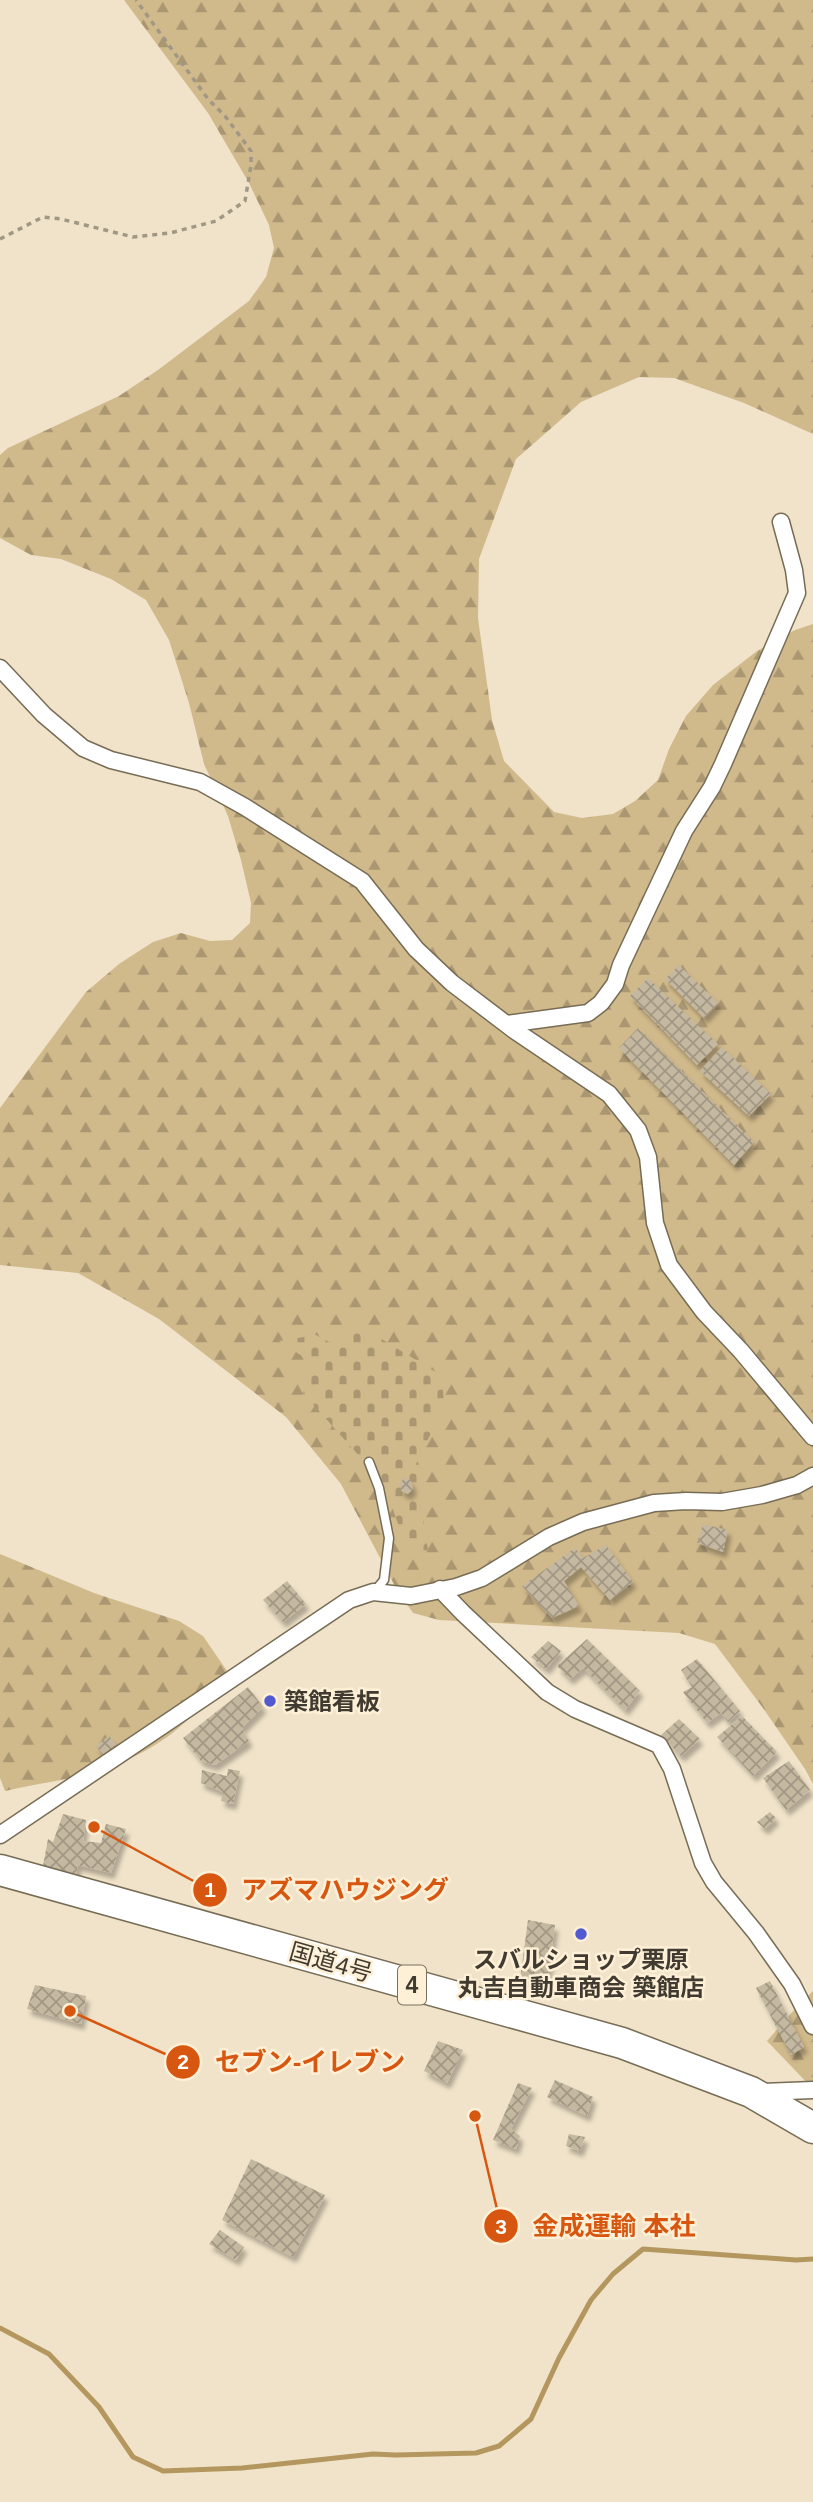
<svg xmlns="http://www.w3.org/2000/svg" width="813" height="2502" viewBox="0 0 813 2502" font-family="Helvetica,'Noto Sans JP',sans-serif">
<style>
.forest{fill:url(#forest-firs)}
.cemetery{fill:url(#cemetery-stones)}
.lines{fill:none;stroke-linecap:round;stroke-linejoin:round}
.stream{stroke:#b4975e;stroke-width:5}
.building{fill:url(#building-cross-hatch);filter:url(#shadow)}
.lane-casing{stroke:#776c55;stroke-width:11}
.street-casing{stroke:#776c55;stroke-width:19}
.highway-casing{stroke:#776c55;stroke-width:33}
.path{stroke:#a09784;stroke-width:3.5;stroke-dasharray:5 5;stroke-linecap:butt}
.lane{stroke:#fff;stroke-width:8}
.street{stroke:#fff;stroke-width:16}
.highway{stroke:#fff;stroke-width:30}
.poi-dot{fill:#5359d0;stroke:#fdf0d6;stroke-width:2.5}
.labels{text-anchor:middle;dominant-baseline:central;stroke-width:5;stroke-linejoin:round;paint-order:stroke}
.shield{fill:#fdf0d6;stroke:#797162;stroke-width:2}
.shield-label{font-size:23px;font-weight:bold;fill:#403a30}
.poi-label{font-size:24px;font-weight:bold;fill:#403a30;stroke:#fdf0d6;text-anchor:start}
.street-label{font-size:24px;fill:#403a30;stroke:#fdf0d6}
.leader{fill:none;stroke:#d75610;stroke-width:2.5}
.callout-dot{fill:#d75610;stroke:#fdf0d6;stroke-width:2.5}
.mark-label{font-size:21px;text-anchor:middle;font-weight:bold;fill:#fff}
.callout-label{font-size:26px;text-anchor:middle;font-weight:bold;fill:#d75610;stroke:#fdf0d6;stroke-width:5;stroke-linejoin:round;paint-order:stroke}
</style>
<defs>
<pattern id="forest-firs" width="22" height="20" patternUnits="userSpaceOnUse" patternTransform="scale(1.75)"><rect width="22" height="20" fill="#d0b98b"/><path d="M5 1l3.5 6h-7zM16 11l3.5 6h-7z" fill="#aa9772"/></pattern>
<pattern id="cemetery-stones" width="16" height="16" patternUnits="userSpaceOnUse" patternTransform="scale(1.75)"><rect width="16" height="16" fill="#d0b98b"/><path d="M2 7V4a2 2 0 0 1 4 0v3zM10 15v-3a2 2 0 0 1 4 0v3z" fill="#aa9772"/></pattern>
<pattern id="building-cross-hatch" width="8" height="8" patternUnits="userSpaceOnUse" patternTransform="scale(1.75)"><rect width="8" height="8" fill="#c5b8a0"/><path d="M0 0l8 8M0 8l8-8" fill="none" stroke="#a19783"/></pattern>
<filter id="shadow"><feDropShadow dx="3.5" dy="6" stdDeviation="2" flood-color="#0004"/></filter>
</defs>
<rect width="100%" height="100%" fill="#f0e3c9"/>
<!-- forest -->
<g class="forest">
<polygon points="124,0 813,0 813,434 744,403 674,378 639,377 581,402 516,459 479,559 478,618 492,720 504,761 554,812 582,818 613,814 635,801 658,780 669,749 686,716 713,685 757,651 795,630 813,624 813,1784 805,1769 763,1708 715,1644 679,1633 439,1620 413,1613 397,1590 341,1484 286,1417 159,1319 78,1273 0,1265 0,1108 86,992 119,964 153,942 181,933 210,941 232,940 250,923 251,903 241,860 228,816 204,764 189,703 169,640 146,600 111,579 61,559 31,555 0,538 0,455 8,448 119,396 158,370 249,301 266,277 274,248 269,225 249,183 208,113"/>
<path d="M0 1554 94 1593 179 1621 203 1636 227 1671C193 1724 154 1754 94 1772 65 1781 34 1784 5 1791L0 1778Z"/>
<polygon points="813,1991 813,2089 767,2041 794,2010"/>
</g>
<!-- cemetery -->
<polygon class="cemetery" points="362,1327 442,1376 444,1406 415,1466 428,1550 408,1552 384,1484 303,1393 316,1365 279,1341 316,1335 331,1343"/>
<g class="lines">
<!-- stream -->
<polyline class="stream" points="0,2328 49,2354 99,2407 133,2457 163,2471 242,2468 373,2454 396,2455 476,2453 499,2446 531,2419 559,2358 591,2300 613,2274 643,2249 796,2260 813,2259"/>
</g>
<!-- building -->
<g class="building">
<polygon points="679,965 718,1003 704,1018 665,979"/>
<polygon points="648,978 718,1044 697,1065 630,996"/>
<polygon points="638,1028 754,1142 734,1165 619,1048"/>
<polygon points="722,1047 771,1094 749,1116 700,1071"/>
<polygon points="404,1477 411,1481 413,1489 408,1494 401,1491 400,1485"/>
<polygon points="703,1524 728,1530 723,1552 697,1543"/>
<polygon points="606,1545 633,1582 610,1600 581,1567 564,1581 579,1606 552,1618 522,1586 575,1548 583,1558"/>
<polygon points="287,1581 306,1604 283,1622 263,1600"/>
<polygon points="587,1639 640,1691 625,1710 583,1668 570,1679 557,1666"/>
<polygon points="548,1641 561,1651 546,1669 531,1657"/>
<polygon points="697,1659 740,1711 728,1722 721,1713 707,1723 683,1692 692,1687 681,1670"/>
<polygon points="248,1687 263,1707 242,1728 249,1741 215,1765 201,1761 183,1738"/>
<polygon points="742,1716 777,1752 753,1776 717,1737"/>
<polygon points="679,1719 700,1739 681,1756 661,1735"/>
<polygon points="109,1736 116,1744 103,1755 96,1746"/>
<polygon points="789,1761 810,1790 786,1810 763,1778"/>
<polygon points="228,1769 240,1771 233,1804 221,1801 223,1792 201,1783 202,1770 227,1776"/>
<polygon points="770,1812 776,1818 765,1829 757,1822"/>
<polygon points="63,1814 86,1820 83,1841 101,1843 106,1824 126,1829 111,1873 78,1865 76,1874 43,1866 48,1839 53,1842"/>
<polygon points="528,1920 555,1925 547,1983 520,1979"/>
<polygon points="770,1981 804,2047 791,2055 756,1988"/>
<polygon points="35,1985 86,1996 81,2024 27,2009"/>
<polygon points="438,2041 463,2050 447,2083 424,2071"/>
<polygon points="555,2080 593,2097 587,2116 547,2097"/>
<polygon points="518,2083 532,2088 511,2129 520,2136 516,2149 493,2140"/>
<polygon points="569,2134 585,2137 580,2151 566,2146"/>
<polygon points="251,2159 325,2195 293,2257 222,2220"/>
<polygon points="220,2230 244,2247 236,2260 209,2244"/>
</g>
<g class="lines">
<defs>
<polyline id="lane" points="369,1462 379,1488 389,1538 384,1580 374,1592"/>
<g id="street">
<polyline points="0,668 44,715 83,748 111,760 200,782 245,807 362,881 416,949 452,983 514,1030 609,1094 638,1130 648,1157 655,1223 669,1265 704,1312 741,1351 813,1437"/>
<polyline points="507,1024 588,1013 601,1003 615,984 621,965 684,831 712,787 723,764 797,593 794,570 781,522"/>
<polyline points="440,1589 463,1613 547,1692 575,1709 659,1745 672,1769 703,1863 714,1882 756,1933 792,1984 813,2026"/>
<polyline points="0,1835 349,1600 373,1592 411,1596 456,1587 482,1578 549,1537 583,1522 654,1503 686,1501 722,1502 762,1495 797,1485 813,1476"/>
<polyline points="760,2092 813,2090"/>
</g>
<polyline id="highway" points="0,1870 622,2043 751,2092 813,2128"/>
</defs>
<!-- lane casing -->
<use href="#lane" class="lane-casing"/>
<!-- street casing -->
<use href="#street" class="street-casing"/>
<!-- highway casing -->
<use href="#highway" class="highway-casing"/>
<!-- path -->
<polyline class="path" points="0,239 43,217 61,219 133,237 170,233 216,221 245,201 251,165 251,151 225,116 208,99 136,0"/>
<!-- lane -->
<use href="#lane" class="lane"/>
<!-- street -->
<use href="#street" class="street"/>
<!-- highway -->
<use href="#highway" class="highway"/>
</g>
<!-- markers -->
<g class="poi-dot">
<circle cx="270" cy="1701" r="7"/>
<circle cx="581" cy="1934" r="7"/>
</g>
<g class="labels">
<!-- shield labels -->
<rect class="shield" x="398" y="1965.5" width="28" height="39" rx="5"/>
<g class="shield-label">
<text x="412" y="1985">4</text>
</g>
<!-- poi labels -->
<g class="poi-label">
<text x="284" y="1701">築館看板</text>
<text x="581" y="1959" text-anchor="middle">スバルショップ栗原<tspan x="581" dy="28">丸吉自動車商会 築館店</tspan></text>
</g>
<!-- street labels -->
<g class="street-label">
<text transform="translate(331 1962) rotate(16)">国道4号</text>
</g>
</g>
<!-- callouts -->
<path class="leader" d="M94 1827L210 1890M70 2011L183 2062M475 2116L501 2226"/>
<g class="callout-dot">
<circle cx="94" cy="1827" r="7"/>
<circle cx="70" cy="2011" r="7"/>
<circle cx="475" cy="2116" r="7"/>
<circle cx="210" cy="1890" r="18"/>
<circle cx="183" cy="2062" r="18"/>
<circle cx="501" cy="2226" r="18"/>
</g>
<g class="mark-label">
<text x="210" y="1897">1</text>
<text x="183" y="2069">2</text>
<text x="501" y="2234">3</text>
</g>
<g class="callout-label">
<text x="345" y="1899">アズマハウジング</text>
<text x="310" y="2071">セブン-イレブン</text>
<text x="614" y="2235">金成運輸 本社</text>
</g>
</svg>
